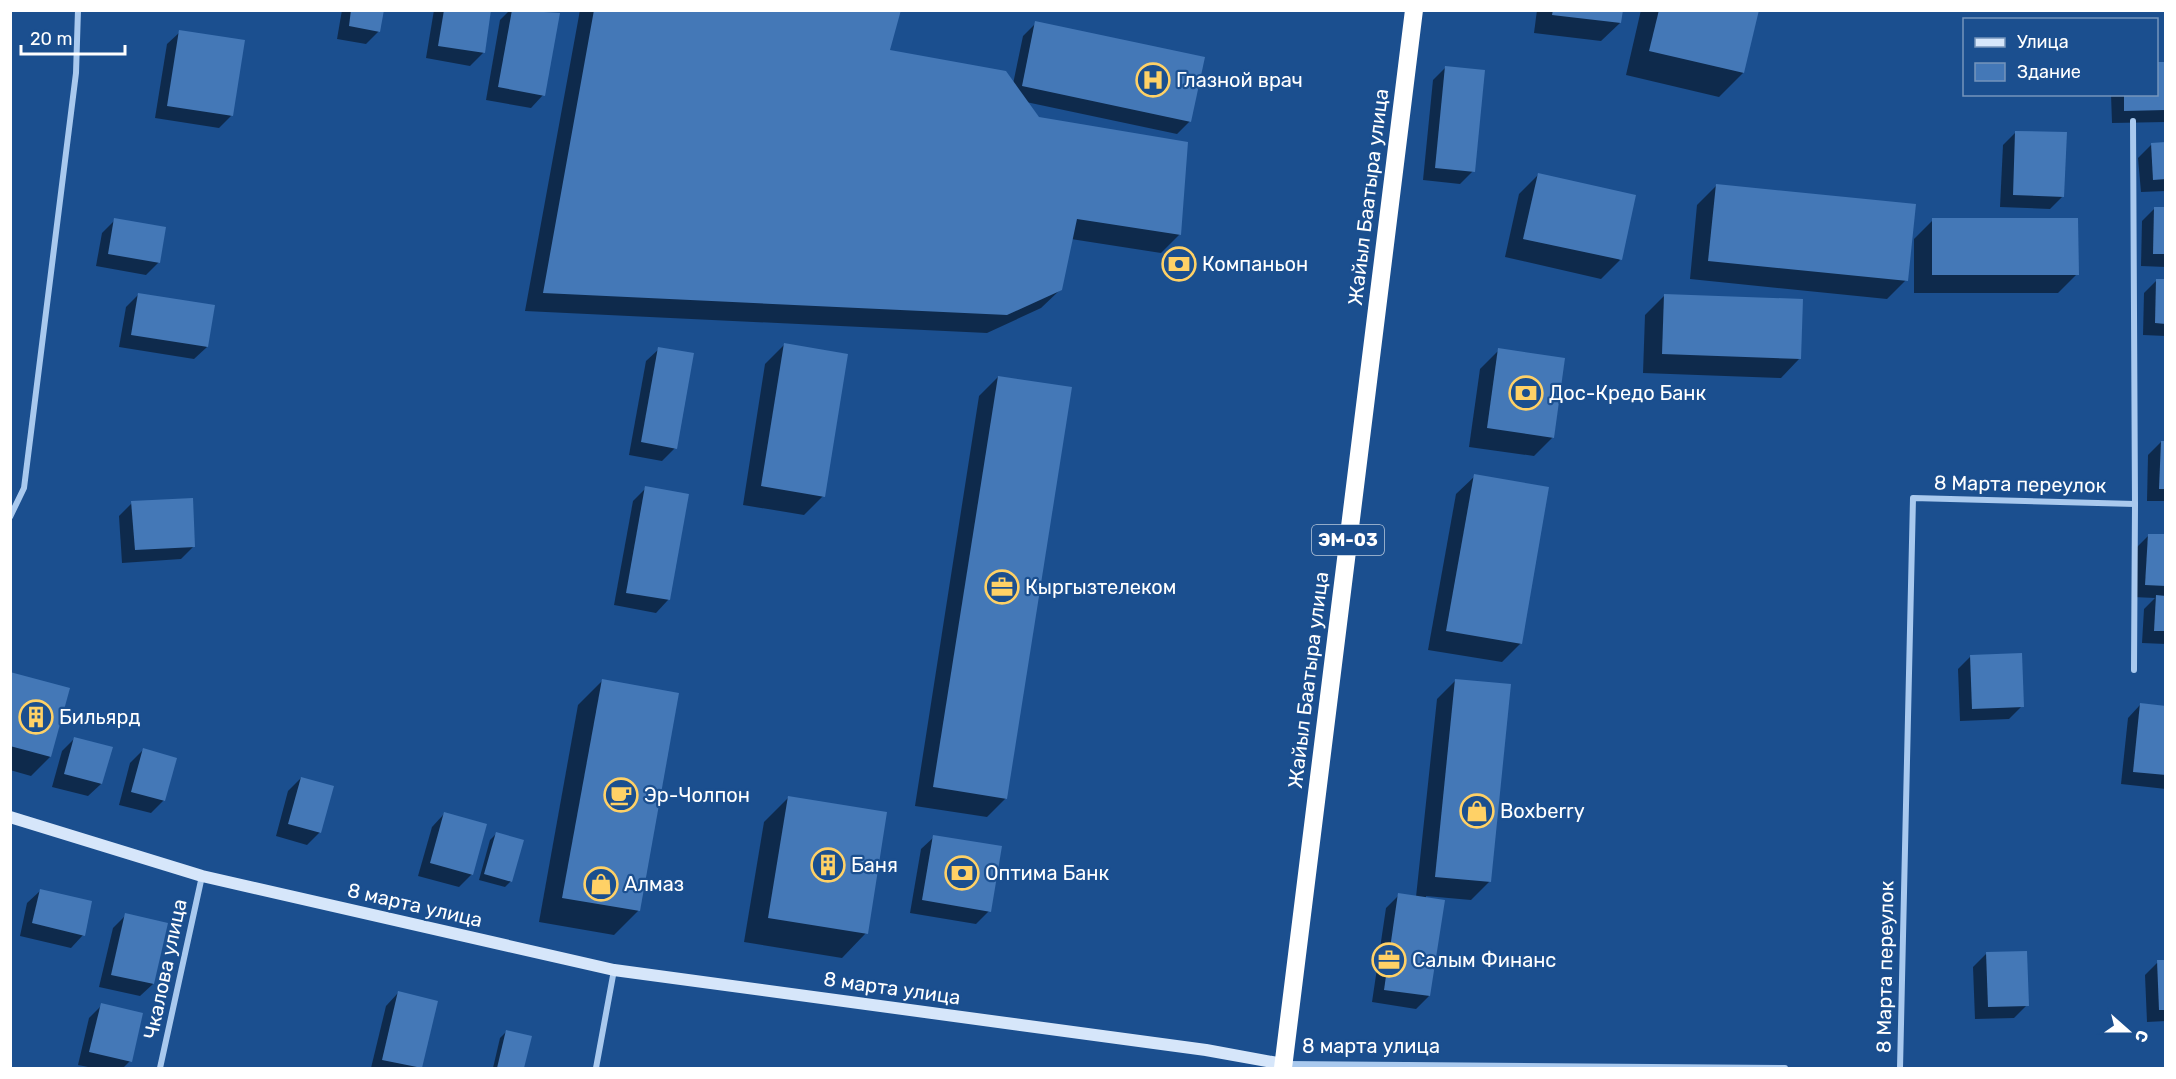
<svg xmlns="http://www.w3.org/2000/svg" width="2176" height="1079" viewBox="0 0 2176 1079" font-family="Rubik,sans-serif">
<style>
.shadow{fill:#0007}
.building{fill:#4478b7}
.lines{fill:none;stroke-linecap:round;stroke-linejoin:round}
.street{stroke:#a9c9ee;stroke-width:6}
.secondary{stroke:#d6e6fa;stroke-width:12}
.highway{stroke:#fff;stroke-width:18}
.labels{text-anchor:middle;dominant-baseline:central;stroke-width:4.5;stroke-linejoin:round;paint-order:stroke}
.shield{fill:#1b4f8f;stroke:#bbcadd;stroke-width:1.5}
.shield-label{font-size:18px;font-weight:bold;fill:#fff}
.poi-label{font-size:20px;fill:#fff;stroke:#1b4f8f;text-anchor:start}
.street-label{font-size:20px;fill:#fff;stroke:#1b4f8f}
</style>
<rect width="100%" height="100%" fill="#1b4f8f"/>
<!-- shadow -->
<g class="shadow">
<polygon points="342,10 382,10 379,31 366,44 337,39"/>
<polygon points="434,10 490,10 483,53 470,66 426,58"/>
<polygon points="510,10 558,15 543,95 531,108 486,100 500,20"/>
<polygon points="580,10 900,10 888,51 1013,84 1023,36 1036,23 1190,121 1177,134 1026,102 1038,118 1180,234 1161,253 1071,239 1061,289 1041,308 987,333 525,311"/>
<polygon points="1537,10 1621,10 1620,23 1601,41 1534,33"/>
<polygon points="1641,10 1757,10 1743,73 1719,97 1626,75"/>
<polygon points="180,32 231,116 219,128 155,118 167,44"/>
<polygon points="2166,63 2166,122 2112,123 2111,94 2156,94"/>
<polygon points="1446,67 1473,171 1460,184 1423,180 1433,80"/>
<polygon points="2016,132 2063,196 2050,209 2000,207 2003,145"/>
<polygon points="2166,144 2166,191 2141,192 2138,158 2151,145"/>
<polygon points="1538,175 1620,260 1601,279 1505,257 1519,194"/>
<polygon points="1716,186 1906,280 1887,299 1690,279 1697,205"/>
<polygon points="2155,208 2166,209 2166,267 2141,266 2142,221"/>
<polygon points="115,220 159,262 146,275 96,266 102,233"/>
<polygon points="1933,220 2077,274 2058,293 1914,293 1914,239"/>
<polygon points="2157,280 2166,280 2166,336 2143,335 2144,293"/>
<polygon points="139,294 207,347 194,359 119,347 126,307"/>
<polygon points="1664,296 1799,359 1781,378 1643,373 1645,315"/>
<polygon points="784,345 823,496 804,515 743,505 765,364"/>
<polygon points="659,349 675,448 662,461 629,455 646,361"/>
<polygon points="1499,350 1553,437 1534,456 1469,447 1480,369"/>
<polygon points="998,377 1006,798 987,817 915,806 979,396"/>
<polygon points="2161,442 2166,442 2166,501 2147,501 2148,455"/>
<polygon points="1475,476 1521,643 1502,662 1428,650 1456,494"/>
<polygon points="646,488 687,495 668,600 656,613 614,605 633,501"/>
<polygon points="132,503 194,546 181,559 122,563 119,516"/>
<polygon points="2149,535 2166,536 2166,644 2142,643 2144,609 2155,598 2133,597 2136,548"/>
<polygon points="1971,656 2022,706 2009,719 1960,721 1958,669"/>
<polygon points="10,674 50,757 31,776 10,770"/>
<polygon points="1456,680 1490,881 1471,900 1426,896 1429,996 1416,1009 1372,1002 1386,908 1399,895 1416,897 1437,699"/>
<polygon points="602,681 638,911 614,935 539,922 578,705"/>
<polygon points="2140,705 2166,707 2166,789 2121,784 2128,718"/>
<polygon points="75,738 101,784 88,796 52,787 62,751"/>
<polygon points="143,750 164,800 151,813 119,805 130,763"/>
<polygon points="301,778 320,832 307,845 276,836 288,791"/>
<polygon points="788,798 866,933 842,958 744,942 764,822"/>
<polygon points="444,814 472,874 459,887 418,876 432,827"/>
<polygon points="496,834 511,881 505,887 479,880 490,840"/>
<polygon points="934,837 989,911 976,924 910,913 921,849"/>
<polygon points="40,891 83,935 71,948 20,936 27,903"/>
<polygon points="126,915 153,984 140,996 99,987 113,928"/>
<polygon points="1986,954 2027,1005 2014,1018 1975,1019 1973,967"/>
<polygon points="2158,962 2166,962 2166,1021 2147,1022 2145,975"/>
<polygon points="398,993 437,1002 421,1068 371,1068 386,1006"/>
<polygon points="102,1005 130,1061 123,1068 93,1068 78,1065 89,1018"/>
<polygon points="507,1031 530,1037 523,1068 493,1068 500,1038"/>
</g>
<!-- building -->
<g class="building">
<polygon points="351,10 384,10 380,32 349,26"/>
<polygon points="444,10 491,10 485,53 438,46"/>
<polygon points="512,10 560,13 545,96 498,87"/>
<polygon points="594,10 901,10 890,50 1006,71 1039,117 1188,142 1181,235 1077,219 1062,290 1007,315 543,293"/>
<polygon points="1553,10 1623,10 1621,23 1552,15"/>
<polygon points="1659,10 1759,10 1744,73 1649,51"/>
<polygon points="1035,21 1205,57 1191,122 1022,86"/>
<polygon points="179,30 245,40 233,116 167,106"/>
<polygon points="2156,62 2166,62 2166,110 2124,111 2124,94 2156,94"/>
<polygon points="1445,66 1485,70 1475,172 1435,168"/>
<polygon points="2015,131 2067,132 2064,197 2013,195"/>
<polygon points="2166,142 2166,179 2153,180 2151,143"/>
<polygon points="1538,173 1636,195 1622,260 1523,239"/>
<polygon points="1716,184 1916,204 1908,281 1708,261"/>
<polygon points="2154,207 2166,207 2166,254 2153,254"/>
<polygon points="114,218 166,227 160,263 108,254"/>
<polygon points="1932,218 2078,218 2079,275 1932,275"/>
<polygon points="2156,279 2166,279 2166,324 2155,323"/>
<polygon points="138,293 215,305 208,347 131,335"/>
<polygon points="1664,294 1803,299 1801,359 1662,354"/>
<polygon points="784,343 848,354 825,497 761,486"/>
<polygon points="658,347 694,353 677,449 641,442"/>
<polygon points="1498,348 1565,358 1554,438 1487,428"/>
<polygon points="998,376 1072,387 1007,799 933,787"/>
<polygon points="2161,441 2166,441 2166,489 2159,489"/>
<polygon points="1474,474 1549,487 1522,644 1446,631"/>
<polygon points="645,486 689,494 670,600 626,593"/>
<polygon points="193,498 195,547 135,550 131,501"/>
<polygon points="2148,534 2166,534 2166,586 2145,585"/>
<polygon points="2156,595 2166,596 2166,631 2154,631"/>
<polygon points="2022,653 2024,707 1972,709 1970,655"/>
<polygon points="10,672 70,688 51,757 10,746"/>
<polygon points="602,679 679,693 640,911 562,898"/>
<polygon points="1455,679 1511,684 1491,882 1435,877"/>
<polygon points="2140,703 2166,706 2166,775 2133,772"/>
<polygon points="74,737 113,747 102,784 64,774"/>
<polygon points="143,748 177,758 165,801 131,792"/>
<polygon points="301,777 334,786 321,833 288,824"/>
<polygon points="788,796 887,812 868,934 768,918"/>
<polygon points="444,812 487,824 473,875 430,863"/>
<polygon points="496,832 524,840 512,882 484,874"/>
<polygon points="933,835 1002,846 991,912 922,900"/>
<polygon points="40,889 92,901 85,936 32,923"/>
<polygon points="1398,893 1445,900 1430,996 1384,990"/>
<polygon points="125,913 168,923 154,984 111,975"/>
<polygon points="2027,951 2029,1006 1988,1007 1986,952"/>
<polygon points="2157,960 2166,960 2166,1010 2159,1010"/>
<polygon points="398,991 438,1001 422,1068 382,1060"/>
<polygon points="101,1003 143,1013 132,1062 89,1052"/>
<polygon points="506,1030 532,1036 524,1068 497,1068"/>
</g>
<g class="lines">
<!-- street -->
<g class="street">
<polyline points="10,517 24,488 76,73 78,10"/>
<polyline points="2134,670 2135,504"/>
<polyline points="1285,1064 1785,1068"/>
<polyline points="160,1068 202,876"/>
<polyline points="596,1068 614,970"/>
<polyline points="1900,1068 1913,498 2135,504 2133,121"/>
</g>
<!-- secondary -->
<polyline class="secondary" points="10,817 202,876 614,970 1206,1050 1283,1064"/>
<!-- highway -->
<polyline class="highway" points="1283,1068 1414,10"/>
</g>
<!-- icons -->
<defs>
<symbol id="hospital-ring" viewBox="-11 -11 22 22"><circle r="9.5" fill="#1b4f8f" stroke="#ffd166" stroke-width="1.5"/><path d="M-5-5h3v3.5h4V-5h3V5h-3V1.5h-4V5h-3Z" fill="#ffd166"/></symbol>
<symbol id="bank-ring" viewBox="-11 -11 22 22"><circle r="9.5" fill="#1b4f8f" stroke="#ffd166" stroke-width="1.5"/><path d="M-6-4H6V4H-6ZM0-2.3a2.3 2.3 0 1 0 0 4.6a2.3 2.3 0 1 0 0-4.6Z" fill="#ffd166"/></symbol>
<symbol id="office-ring" viewBox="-11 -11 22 22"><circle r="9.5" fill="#1b4f8f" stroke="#ffd166" stroke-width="1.5"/><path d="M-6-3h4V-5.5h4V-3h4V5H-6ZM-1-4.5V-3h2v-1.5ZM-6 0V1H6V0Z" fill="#ffd166"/></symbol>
<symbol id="building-ring" viewBox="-11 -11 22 22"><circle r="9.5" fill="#1b4f8f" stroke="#ffd166" stroke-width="1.5"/><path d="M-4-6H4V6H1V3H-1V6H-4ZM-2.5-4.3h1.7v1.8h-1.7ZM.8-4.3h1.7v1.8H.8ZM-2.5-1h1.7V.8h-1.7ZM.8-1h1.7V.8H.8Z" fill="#ffd166"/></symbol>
<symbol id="cafe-ring" viewBox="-11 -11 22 22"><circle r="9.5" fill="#1b4f8f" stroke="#ffd166" stroke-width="1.5"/><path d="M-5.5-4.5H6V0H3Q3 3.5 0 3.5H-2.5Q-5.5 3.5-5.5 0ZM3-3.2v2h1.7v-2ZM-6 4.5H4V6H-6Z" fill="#ffd166"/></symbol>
<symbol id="shop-ring" viewBox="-11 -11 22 22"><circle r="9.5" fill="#1b4f8f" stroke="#ffd166" stroke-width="1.5"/><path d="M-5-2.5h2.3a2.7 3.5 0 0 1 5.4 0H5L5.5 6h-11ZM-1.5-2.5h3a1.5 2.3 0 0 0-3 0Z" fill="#ffd166"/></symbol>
</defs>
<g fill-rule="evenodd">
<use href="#hospital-ring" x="1134" y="61" width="38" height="38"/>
<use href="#bank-ring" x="1160" y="245" width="38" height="38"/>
<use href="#bank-ring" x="1507" y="374" width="38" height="38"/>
<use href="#office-ring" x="983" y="568" width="38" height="38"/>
<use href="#building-ring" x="17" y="698" width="38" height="38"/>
<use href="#cafe-ring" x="602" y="776" width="38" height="38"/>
<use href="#shop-ring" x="1458" y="792" width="38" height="38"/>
<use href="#building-ring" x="809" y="846" width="38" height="38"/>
<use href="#bank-ring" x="943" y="854" width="38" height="38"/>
<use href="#shop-ring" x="582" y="865" width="38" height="38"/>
<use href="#office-ring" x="1370" y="941" width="38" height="38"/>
</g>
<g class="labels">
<!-- shield labels -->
<rect class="shield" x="1312" y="525" width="72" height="30" rx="4.5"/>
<g class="shield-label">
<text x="1348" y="540">ЭМ-03</text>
</g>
<!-- poi labels -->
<g class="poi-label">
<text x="1176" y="80">Глазной врач</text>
<text x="1202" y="264">Компаньон</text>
<text x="1549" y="393">Дос-Кредо Банк</text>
<text x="1025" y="587">Кыргызтелеком</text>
<text x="59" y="717">Бильярд</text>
<text x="644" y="795">Эр-Чолпон</text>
<text x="1500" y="811">Boxberry</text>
<text x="851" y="865">Баня</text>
<text x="985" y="873">Оптима Банк</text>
<text x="624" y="884">Алмаз</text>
<text x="1412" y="960">Салым Финанс</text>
</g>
<!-- street labels -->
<g class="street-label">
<text transform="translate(1368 197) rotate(-83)">Жайыл Баатыра улица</text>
<text transform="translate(2020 484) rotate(1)">8 Марта переулок</text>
<text transform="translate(1308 680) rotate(-83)">Жайыл Баатыра улица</text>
<text transform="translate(415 905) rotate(13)">8 марта улица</text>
<text transform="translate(1885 967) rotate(-89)">8 Марта переулок</text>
<text transform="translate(165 969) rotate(-78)">Чкалова улица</text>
<text transform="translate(892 988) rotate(8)">8 марта улица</text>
<text x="1371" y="1046">8 марта улица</text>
</g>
</g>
<!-- border -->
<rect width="2176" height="1079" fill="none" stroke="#ffffff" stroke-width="24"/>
<!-- legend -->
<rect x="1963" y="18" width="195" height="78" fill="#1b4f8f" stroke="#7695bc" stroke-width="1.5"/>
<rect x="1975" y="38" width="30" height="9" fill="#d6e6fa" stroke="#7695bc" stroke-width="1.5"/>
<text x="2017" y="48" font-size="18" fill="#ffffff">Улица</text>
<rect x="1975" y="63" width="30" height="18" fill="#4478b7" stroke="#7695bc" stroke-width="1.5"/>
<text x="2017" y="78" font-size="18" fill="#ffffff">Здание</text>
<!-- north arrow -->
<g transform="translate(2128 1031) rotate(111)" stroke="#1b4f8f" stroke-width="4.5" paint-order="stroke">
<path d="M0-4.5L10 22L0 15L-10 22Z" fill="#ffffff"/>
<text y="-9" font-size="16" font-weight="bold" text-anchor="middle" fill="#ffffff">С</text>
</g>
<!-- scale -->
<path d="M21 45v9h104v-9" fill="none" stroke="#ffffff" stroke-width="3"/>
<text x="30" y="45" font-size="18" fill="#ffffff" stroke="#1b4f8f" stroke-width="4.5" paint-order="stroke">20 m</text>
</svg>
